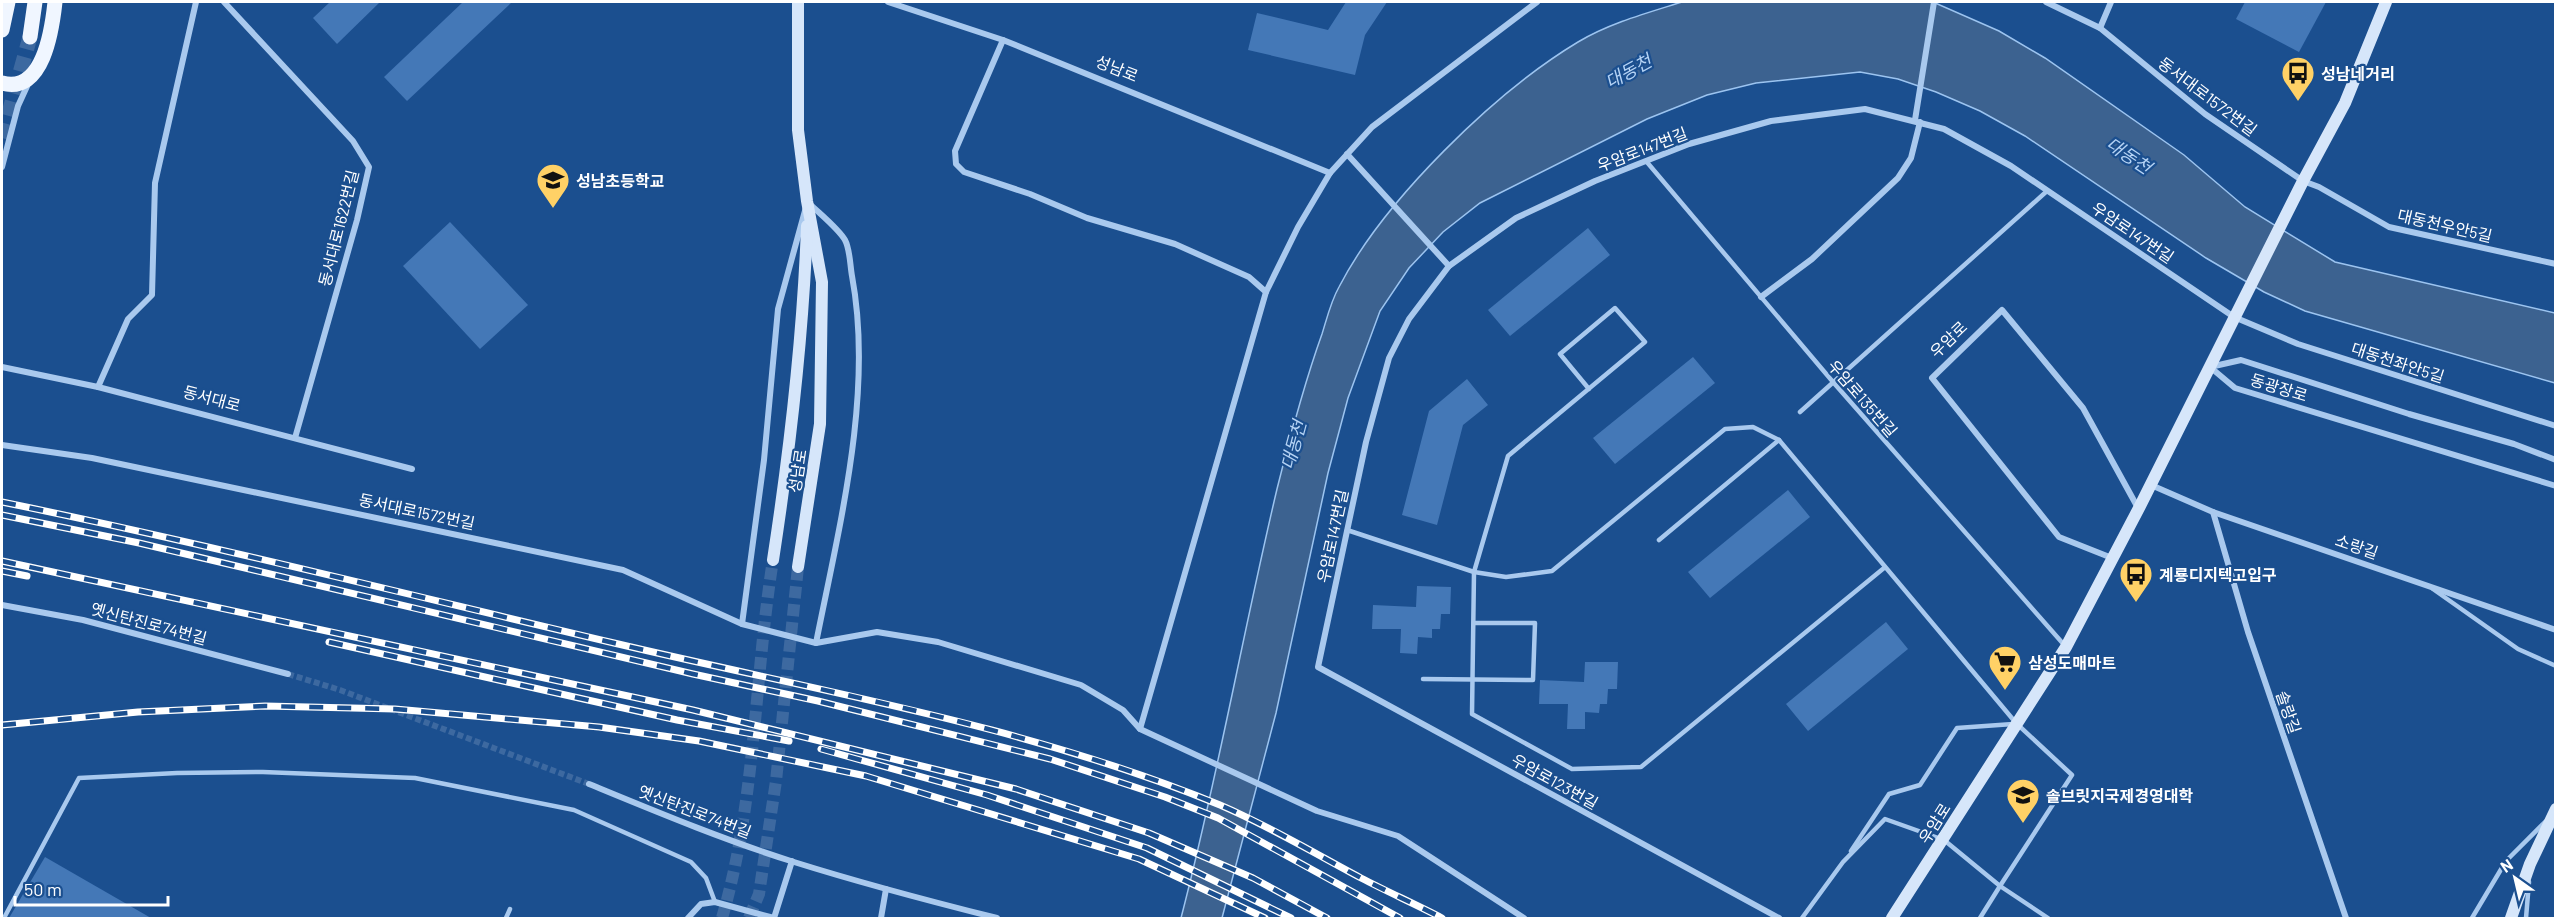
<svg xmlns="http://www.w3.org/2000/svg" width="2557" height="920" viewBox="0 0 2557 920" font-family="Barlow,'Noto Sans KR',sans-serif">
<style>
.water{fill:#3c6290;stroke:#9cc4f0;stroke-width:1.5}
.building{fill:#4478b7}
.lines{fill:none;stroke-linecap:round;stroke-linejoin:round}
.street-tunnel{stroke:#3d69a0;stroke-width:6;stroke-dasharray:6 3;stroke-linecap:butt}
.secondary-tunnel{stroke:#3d69a0;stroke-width:12;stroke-dasharray:12 6;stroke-linecap:butt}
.primary-tunnel{stroke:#3d69a0;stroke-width:15;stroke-dasharray:15 8;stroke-linecap:butt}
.lane{stroke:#a9c9ee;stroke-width:4.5}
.street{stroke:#a9c9ee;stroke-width:6}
.secondary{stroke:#d6e6fa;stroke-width:12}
.primary{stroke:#f0f6ff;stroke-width:15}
.rail-casing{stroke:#fff;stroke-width:7}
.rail{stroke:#1b4f8f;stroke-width:4.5;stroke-dasharray:14;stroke-linecap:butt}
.labels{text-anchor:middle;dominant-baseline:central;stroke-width:4.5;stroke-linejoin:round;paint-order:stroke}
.street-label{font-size:16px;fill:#fff;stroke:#1b4f8f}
.poi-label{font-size:16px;font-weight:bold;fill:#fff;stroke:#1b4f8f;text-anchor:start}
.water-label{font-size:18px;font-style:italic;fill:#b5d3f5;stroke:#1b4f8f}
</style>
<rect width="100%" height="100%" fill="#1b4f8f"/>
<!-- water -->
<path class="water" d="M1682 2H1933L1999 31 2045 58 2184 155 2245 207 2335 262 2555 313V383L2305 311 2264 292 2206 258 2025 136 1980 111 1936 92 1898 79 1860 72 1756 83 1707 95 1647 119 1480 203 1443 232 1409 268 1380 311 1348 398 1328 473 1276 713 1222 918H1181C1218 776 1243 632 1277 489 1290 437 1304 384 1322 334 1327 318 1331 301 1339 287 1384 200 1495 92 1578 42 1610 23 1647 13 1682 2Z"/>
<!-- building -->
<g class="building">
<polygon points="330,2 380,2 337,44 313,18"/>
<polygon points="463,2 512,2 407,101 384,77"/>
<polygon points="1346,2 1387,2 1365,35 1355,75 1248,50 1257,13 1328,30"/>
<polygon points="2245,2 2326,2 2299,52 2236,19"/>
<polygon points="450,222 528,305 480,349 403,266"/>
<polygon points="1588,228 1610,255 1510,336 1488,310"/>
<polygon points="1693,357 1715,383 1615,464 1593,438"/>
<polygon points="1467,379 1488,405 1463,425 1437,525 1402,515 1429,411"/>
<polygon points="1788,490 1810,517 1710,598 1688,572"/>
<polygon points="1417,586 1451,587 1450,614 1441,614 1440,629 1432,629 1432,638 1418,637 1417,654 1400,653 1401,629 1372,629 1373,605 1416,607"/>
<polygon points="1886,622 1908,649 1808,731 1786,704"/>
<polygon points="1585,662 1618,662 1617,689 1608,689 1607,704 1600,704 1599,713 1585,712 1585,729 1567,729 1568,704 1539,704 1540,680 1584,682"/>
<polygon points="45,857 151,918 9,918"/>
</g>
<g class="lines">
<!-- street-tunnel -->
<polyline class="street-tunnel" points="288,674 340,690 589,784"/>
<!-- secondary-tunnel -->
<g class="secondary-tunnel">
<path d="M722 918C756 802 754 679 773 560"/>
<polyline points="749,918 759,894 776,781 798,567"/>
</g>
<!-- primary-tunnel -->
<polyline class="primary-tunnel" points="2,138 30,37"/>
<!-- lane -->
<g class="lane">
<polyline points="1646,161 1833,382 2066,647"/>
<polyline points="1589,389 1560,354 1615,308 1645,342 1508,456 1474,572 1472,714 1572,769 1641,767 1884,568"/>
<polyline points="1800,412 2047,191"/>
<polyline points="1347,530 1474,572 1506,577 1552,571 1725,429 1753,427 1779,440 2016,723 2072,775 2000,886 2048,918"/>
<polyline points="1659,540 1779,440"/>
<polyline points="2433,589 2518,649 2556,666"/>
<polyline points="1423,679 1533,680 1535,623 1474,623"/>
<polyline points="1851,851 1889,794 1920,785 1957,728 2013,724"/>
<polyline points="4,918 79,778 177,773 263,772 415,778 574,810 691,862 706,878 715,902"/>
<polyline points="506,918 510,909"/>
<polyline points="1802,918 1843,862 1885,819 1944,840 2000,886 1980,918"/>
<polyline points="2472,918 2506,861 2545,822"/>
<polyline points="2526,918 2529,882"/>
</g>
<!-- street -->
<g class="street">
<polyline points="224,2 353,141 369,167 357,220 295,438"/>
<polyline points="888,2 1003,40 1330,173"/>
<polyline points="2046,2 2100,28 2205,114 2303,181 2319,187 2389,227 2556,264"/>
<polyline points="2100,28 2111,2"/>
<polyline points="1003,40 955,151 956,164 964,172 1030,194 1087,218 1175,244 1249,277 1266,292"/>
<polyline points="1915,120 1934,2"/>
<polyline points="1347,154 1449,266"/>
<polyline points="2,167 18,106 29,82"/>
<path d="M810 204C819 213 839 229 845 240 850 249 850 265 852 276 874 393 839 527 816 643"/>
<polyline points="1761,297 1812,259 1898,178 1911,158 1920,122"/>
<polyline points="2,367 98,387 412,469"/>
<polyline points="2210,367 2235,388 2556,486"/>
<polyline points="2210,367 2241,360 2409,414 2514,444 2556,460"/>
<polyline points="98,387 128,319 152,295 155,183 196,2"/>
<polyline points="2,445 92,458 623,570 742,624 816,643 877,632 938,642 1081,685 1123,710 1140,729 1317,811 1398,836 1524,918"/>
<polyline points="2151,485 2213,512 2556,630"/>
<polyline points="2213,512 2248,632 2346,918"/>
<polyline points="2112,558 2059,537 1932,378 2002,310 2083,408 2138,508"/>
<polyline points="2,605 83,620 288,674"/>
<polyline points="742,624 764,460 778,309 806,207"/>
<polyline points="1140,729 1266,292 1298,227 1330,173 1372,127 1537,2"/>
<path d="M589 784C657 812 724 840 794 862 861 883 929 901 997 918"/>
<polyline points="688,918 701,904 715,902 774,918"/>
<polyline points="774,918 792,861"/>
<polyline points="881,918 886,889"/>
<polyline points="1779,918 1318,667 1366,442 1389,358 1409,319 1449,266 1516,218 1595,181 1689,144 1771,121 1865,109 1944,129 2011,166 2234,317 2298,344 2556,426"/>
</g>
<!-- secondary -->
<g class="secondary">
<polyline points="798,2 798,130 807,201 822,282 820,424 798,567"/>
<path d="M773 560C790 449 803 338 807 226"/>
<polyline points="1892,918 2066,647 2139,508 2303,181 2345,103 2386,2"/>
<polyline points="2511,918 2530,864 2556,809"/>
</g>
<!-- primary -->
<g class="primary">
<polyline points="2,30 8,2"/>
<polyline points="30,37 35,2"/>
<path d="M2 83C43 95 52 30 55 2"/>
</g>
<defs>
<g id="rail">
<path d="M2 502C207 544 410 595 614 643 817 691 1026 725 1220 805 1269 826 1314 853 1361 878 1388 892 1415 904 1442 918"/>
<polyline points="2,515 139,543 693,674 818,701 1050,759 1165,797 1218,818 1400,918"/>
<polyline points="2,561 693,710 1016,789 1149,833 1253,878 1327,918"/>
<polyline points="2,571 27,576"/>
<polyline points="329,642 677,720 789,741"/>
<polyline points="2,725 138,712 265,706 395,709 599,727 699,741 866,776 1139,859 1265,918"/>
<polyline points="821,749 987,795 1147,848 1291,918"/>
</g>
</defs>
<!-- rail casing -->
<use href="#rail" class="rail-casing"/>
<!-- rail -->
<use href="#rail" class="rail"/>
</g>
<!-- icons -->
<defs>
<symbol id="bus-pin" viewBox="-11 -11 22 30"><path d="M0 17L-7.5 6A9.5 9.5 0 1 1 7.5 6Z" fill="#ffd166" stroke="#1b4f8f"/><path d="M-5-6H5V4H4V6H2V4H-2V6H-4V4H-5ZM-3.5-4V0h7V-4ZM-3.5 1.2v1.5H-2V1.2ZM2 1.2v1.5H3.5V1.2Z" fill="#111"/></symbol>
<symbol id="school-pin" viewBox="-11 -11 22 30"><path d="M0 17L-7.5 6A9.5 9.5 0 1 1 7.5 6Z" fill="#ffd166" stroke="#1b4f8f"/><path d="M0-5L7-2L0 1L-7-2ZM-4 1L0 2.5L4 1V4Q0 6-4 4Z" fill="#111"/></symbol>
<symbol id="supermarket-pin" viewBox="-11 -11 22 30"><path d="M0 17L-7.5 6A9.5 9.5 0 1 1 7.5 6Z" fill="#ffd166" stroke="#1b4f8f"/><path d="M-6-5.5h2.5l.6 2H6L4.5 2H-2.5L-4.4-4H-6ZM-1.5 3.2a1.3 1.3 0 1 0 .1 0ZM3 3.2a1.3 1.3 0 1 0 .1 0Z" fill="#111"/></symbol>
<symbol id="university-pin" viewBox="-11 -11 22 30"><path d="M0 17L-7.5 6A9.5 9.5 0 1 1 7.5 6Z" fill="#ffd166" stroke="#1b4f8f"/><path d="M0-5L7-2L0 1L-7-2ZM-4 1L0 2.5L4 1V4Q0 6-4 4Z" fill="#111"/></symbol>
</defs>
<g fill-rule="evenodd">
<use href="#bus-pin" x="2279" y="54" width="38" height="52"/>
<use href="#school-pin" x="534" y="161" width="38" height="52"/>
<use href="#bus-pin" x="2117" y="555" width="38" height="52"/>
<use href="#supermarket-pin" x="1986" y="643" width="38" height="52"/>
<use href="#university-pin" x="2004" y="776" width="38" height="52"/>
</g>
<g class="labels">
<!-- street labels -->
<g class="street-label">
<text transform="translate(1117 68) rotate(22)">성남로</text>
<text transform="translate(2208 96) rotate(37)">동서대로1572번길</text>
<text transform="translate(1642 149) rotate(-21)">우암로147번길</text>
<text transform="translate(2445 225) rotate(13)">대동천우안5길</text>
<text transform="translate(338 228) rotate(-76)">동서대로1622번길</text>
<text transform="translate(2133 232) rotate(34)">우암로147번길</text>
<text transform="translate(1948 339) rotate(-44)">우암로</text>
<text transform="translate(2398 362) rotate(18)">대동천좌안5길</text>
<text transform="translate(2279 387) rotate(17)">동광장로</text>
<text transform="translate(212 398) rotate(15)">동서대로</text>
<text transform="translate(1863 398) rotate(49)">우암로135번길</text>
<text transform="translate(797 471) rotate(-81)">성남로</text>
<text transform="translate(417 511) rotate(12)">동서대로1572번길</text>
<text transform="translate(1332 536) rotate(-78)">우암로147번길</text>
<text transform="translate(2357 546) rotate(19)">소랑길</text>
<text transform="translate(149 623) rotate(15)">옛신탄진로74번길</text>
<text transform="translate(2289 712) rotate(71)">솔랑길</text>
<text transform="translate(1555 781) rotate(29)">우암로123번길</text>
<text transform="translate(695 811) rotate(21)">옛신탄진로74번길</text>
<text transform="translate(1934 823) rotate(-58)">우암로</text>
</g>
<!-- poi labels -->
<g class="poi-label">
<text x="2321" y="73">성남네거리</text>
<text x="576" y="180">성남초등학교</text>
<text x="2159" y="574">계룡디지텍고입구</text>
<text x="2028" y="662">삼성도매마트</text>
<text x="2046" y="795">솔브릿지국제경영대학</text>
</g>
<!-- water labels -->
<g class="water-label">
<text transform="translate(1628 71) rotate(-29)">대동천</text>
<text transform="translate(2129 155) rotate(34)">대동천</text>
<text transform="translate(1293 445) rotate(-75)">대동천</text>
</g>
</g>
<!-- border -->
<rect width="2557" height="920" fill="none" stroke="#ffffff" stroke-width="6"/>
<!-- north arrow -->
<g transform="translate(2515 878) rotate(326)" stroke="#1b4f8f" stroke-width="4.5" paint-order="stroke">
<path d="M0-4.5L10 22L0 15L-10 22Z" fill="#ffffff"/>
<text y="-9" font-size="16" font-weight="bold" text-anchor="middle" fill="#ffffff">N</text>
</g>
<!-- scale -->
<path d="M15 896v9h153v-9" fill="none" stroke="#ffffff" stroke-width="3"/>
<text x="24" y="896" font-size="18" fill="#ffffff" stroke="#1b4f8f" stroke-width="4.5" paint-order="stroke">50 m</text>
</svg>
